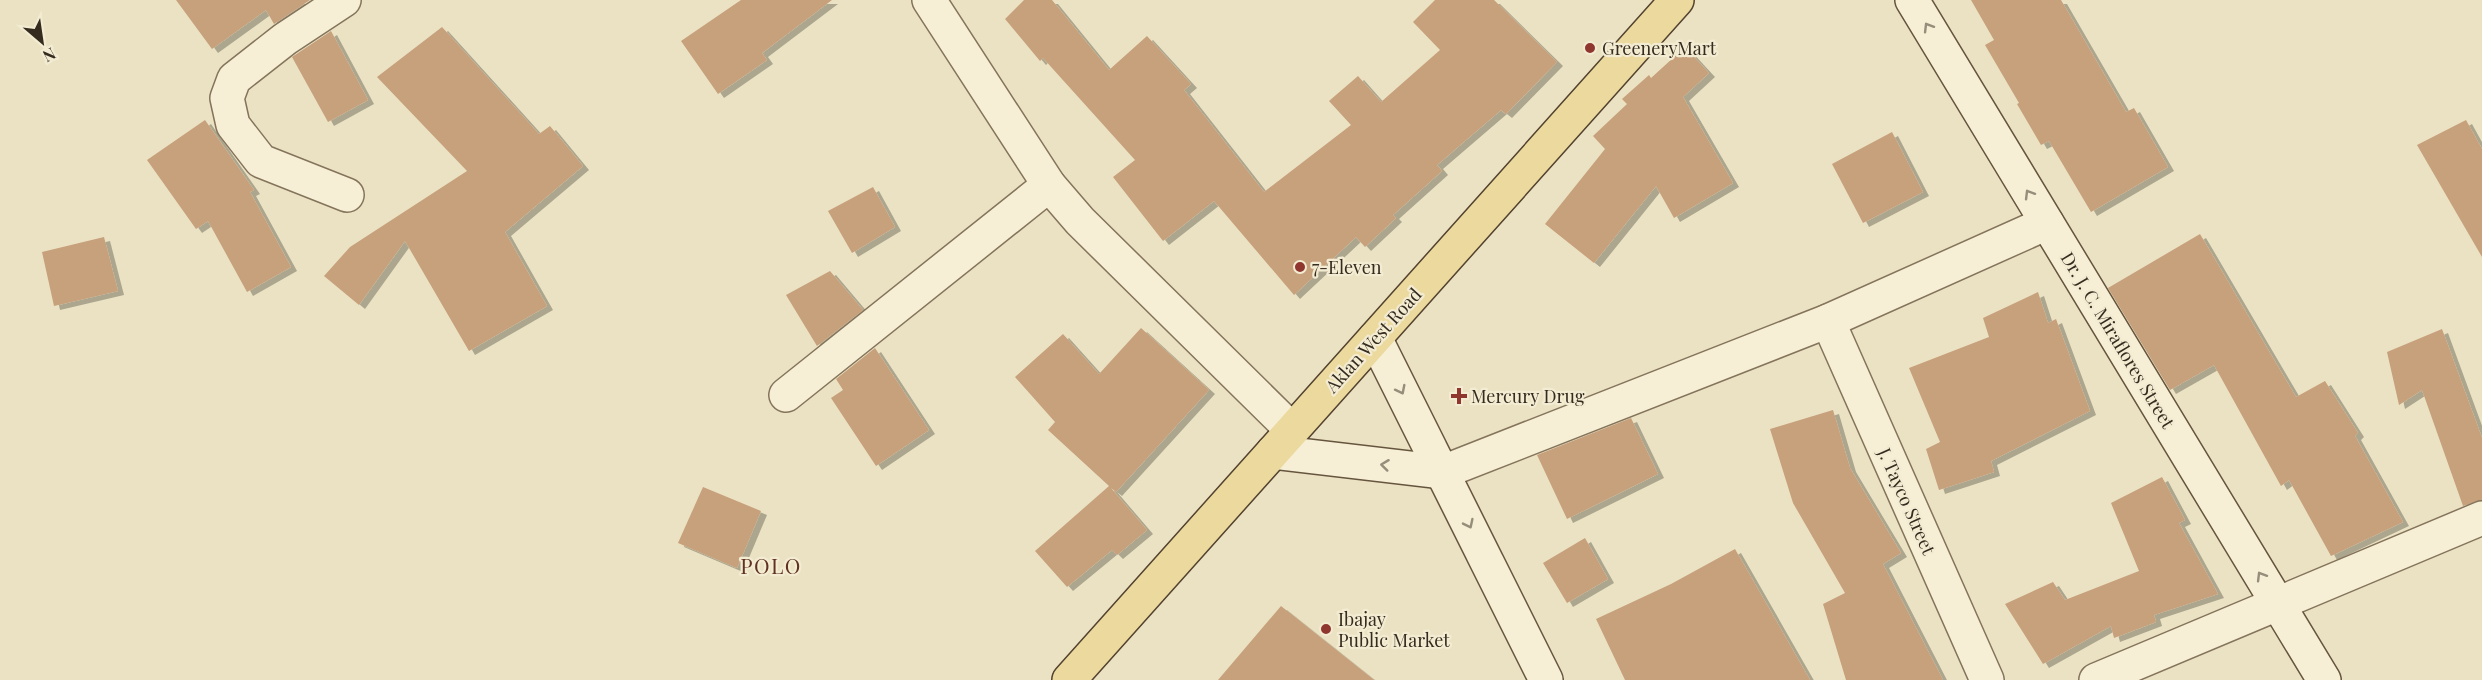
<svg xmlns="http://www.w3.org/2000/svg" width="2482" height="680" viewBox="0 0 2482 680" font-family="'Playfair Display',serif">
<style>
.building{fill:#c7a07c;filter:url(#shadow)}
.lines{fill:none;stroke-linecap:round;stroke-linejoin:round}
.street-casing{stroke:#84745b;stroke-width:36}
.secondary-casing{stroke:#66553e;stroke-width:36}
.primary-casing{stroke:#52422f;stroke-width:36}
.street{stroke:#f6efd6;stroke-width:33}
.secondary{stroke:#f6efd6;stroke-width:33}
.primary{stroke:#ecd99d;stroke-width:33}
.oneway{stroke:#968d7a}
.poi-dot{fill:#8f362f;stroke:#f3ecd2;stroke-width:2}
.labels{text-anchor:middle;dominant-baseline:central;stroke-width:4.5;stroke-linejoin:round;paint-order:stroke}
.poi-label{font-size:18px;fill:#352b1e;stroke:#f3ecd2;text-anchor:start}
.street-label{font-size:18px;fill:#352b1e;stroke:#f3ecd2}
.quarter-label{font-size:21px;letter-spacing:1.5px;fill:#5f3221;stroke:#f3ecd2}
</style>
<defs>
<filter id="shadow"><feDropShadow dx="6" dy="4" stdDeviation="0" flood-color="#0004"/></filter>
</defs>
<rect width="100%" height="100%" fill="#ebe2c3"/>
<!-- building -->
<g class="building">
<polygon points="176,0 310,0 274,24 266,10 212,49"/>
<polygon points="741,0 832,0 762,53 767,60 718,94 681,41"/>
<polygon points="1024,0 1052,0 1109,70 1147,36 1191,84 1184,90 1264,192 1351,125 1329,101 1358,76 1381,102 1440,50 1413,22 1435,0 1494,0 1557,62 1506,114 1501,110 1437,165 1442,171 1393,215 1396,218 1365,247 1356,237 1294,295 1214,201 1163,241 1113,177 1135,160 1043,58 1040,61 1005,19"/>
<polygon points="1971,0 2061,0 2126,112 2134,108 2168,167 2091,212 2049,141 2041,145 2017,104 2019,103 1985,45 1994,40"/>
<polygon points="442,27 539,134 550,126 583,166 505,232 547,306 469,351 405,241 359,305 324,276 350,247 467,171 377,77"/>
<polygon points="331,31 368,100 328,122 292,57"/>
<polygon points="1685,47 1709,73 1683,97 1733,183 1674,218 1656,186 1594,263 1545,224 1605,149 1593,136 1627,104 1622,99 1649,75 1651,78"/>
<polygon points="205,120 254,190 250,192 291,267 247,292 208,221 196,229 147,160"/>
<polygon points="2466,120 2482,149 2482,257 2417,145"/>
<polygon points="1892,132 1923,192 1863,223 1832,164"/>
<polygon points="873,187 895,227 852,253 828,211"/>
<polygon points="2200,234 2296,397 2325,381 2358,433 2355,436 2403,522 2331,556 2289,480 2281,486 2214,365 2170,390 2108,288"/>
<polygon points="104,237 118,291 54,306 42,252"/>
<polygon points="830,271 863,310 817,346 786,295"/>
<polygon points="2038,292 2048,323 2056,319 2090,411 1991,461 1994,472 1939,490 1926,449 1940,442 1909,368 1989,337 1983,318"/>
<polygon points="1141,328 1209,390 1116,492 1111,488 1147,530 1117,555 1112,550 1067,587 1035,551 1109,486 1048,430 1055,422 1015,377 1063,334 1099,374"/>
<polygon points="2442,329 2482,438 2482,500 2463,506 2422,390 2399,405 2387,352"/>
<polygon points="875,348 929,430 876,466 831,398 843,390 836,379"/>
<polygon points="1833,410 1850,468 1901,553 1883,564 1943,680 1846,680 1823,604 1845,593 1793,503 1770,429"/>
<polygon points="1631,418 1658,474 1567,519 1537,455"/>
<polygon points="2162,477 2185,520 2179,523 2218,594 2154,615 2156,622 2114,638 2111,626 2043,664 2005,604 2053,582 2065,600 2139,571 2111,503"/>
<polygon points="703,487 761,511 737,568 678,543"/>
<polygon points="1585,538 1608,579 1567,603 1543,563"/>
<polygon points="1735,549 1810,680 1625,680 1596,619 1671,584"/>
<polygon points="1281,606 1374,680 1218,680"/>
</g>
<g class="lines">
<defs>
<g id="street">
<polyline points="344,0 285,39 234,79 227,98 233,125 261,161 347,195"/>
<polyline points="929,0 1049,185 1080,221 1292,430"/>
<polyline points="1828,321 1987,680"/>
<polyline points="786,395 1049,185"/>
<polyline points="1443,472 1828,321 2047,223"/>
<polyline points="2096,680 2482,518"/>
</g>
<g id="secondary">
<polyline points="1912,0 2324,680"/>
<polyline points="1375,338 1546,680"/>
<polyline points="1273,452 1443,472"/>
</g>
<polyline id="primary" points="1069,680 1677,0"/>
</defs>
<!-- street casing -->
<use href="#street" class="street-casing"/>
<!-- secondary casing -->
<use href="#secondary" class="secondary-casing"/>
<!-- primary casing -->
<use href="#primary" class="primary-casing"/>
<!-- street -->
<use href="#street" class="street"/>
<!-- secondary -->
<use href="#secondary" class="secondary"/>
<!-- primary -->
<use href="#primary" class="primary"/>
</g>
<!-- one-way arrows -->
<defs><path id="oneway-chevron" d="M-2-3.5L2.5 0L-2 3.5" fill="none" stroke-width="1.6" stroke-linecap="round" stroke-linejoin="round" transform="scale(1.5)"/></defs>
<g class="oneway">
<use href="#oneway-chevron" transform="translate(1928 27) rotate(-121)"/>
<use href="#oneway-chevron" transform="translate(2029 194) rotate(-121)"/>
<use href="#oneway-chevron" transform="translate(1401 390) rotate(63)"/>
<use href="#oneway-chevron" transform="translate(1385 465) rotate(-173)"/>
<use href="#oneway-chevron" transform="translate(1469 524) rotate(64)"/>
<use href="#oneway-chevron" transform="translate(2261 576) rotate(-121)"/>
</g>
<!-- markers -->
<g class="poi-dot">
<circle cx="1590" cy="48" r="6"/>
<circle cx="1300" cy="267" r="6"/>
<path d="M1456 387h6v6h6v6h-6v6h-6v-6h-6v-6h6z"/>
<circle cx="1326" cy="629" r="6"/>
</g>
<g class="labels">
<!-- poi labels -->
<g class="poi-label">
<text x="1602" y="48">GreeneryMart</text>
<text x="1312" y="267">7-Eleven</text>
<text x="1471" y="396">Mercury Drug</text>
<text x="1338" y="619">Ibajay<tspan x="1338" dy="21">Public Market</tspan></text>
</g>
<!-- street labels -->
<g class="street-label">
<text transform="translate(1373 340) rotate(-48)">Aklan West Road</text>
<text transform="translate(2118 340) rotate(59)">Dr. J. C. Miraflores Street</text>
<text transform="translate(1907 501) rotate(66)">J. Tayco Street</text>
</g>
<!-- quarter labels -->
<g class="quarter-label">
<text x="771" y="565">POLO</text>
</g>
</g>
<!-- north arrow -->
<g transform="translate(42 42) rotate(151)" stroke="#f3ecd2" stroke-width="4.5" paint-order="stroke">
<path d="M0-4.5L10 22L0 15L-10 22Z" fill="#352b1e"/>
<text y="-9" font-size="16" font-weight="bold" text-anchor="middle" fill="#352b1e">N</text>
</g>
</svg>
